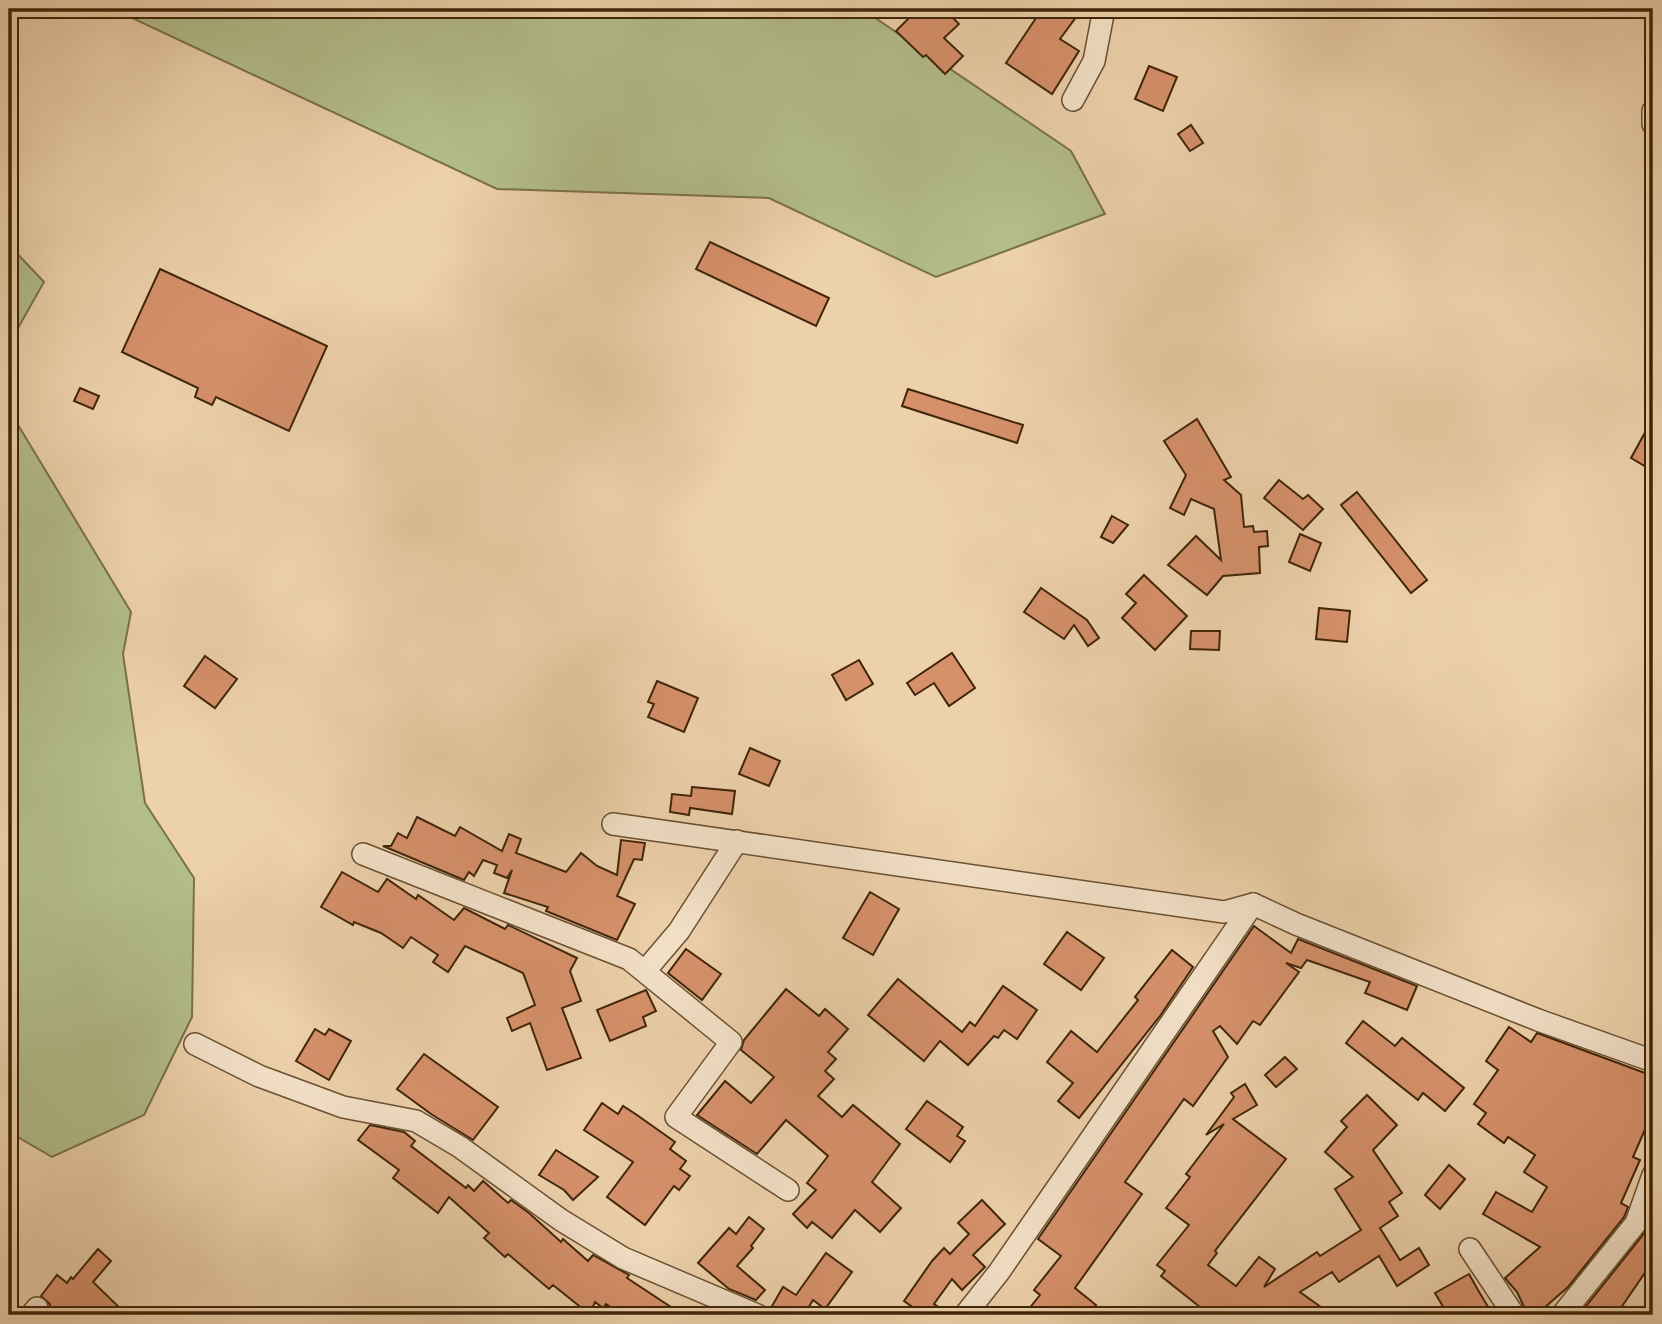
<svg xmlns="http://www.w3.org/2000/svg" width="1662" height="1324" viewBox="0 0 1662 1324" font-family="Alegreya,serif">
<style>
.green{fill:#b3bd8c;stroke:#7a714a;stroke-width:2}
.building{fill:#d6916b;stroke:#402509;stroke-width:2}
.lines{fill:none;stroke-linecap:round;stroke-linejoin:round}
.street-casing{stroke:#6b5032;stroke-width:24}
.street{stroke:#f3e1c8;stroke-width:21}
</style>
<rect width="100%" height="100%" fill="#edd1ab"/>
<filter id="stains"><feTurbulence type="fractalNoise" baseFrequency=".00286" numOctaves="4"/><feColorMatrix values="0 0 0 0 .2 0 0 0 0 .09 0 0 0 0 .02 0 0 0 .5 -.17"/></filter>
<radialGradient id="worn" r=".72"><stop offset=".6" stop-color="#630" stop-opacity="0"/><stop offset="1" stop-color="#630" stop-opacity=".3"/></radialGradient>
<!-- green -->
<g class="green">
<polygon points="120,9 862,9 1071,151 1105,214 936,277 769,198 497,189 132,18"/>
<polygon points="9,245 44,282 9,344"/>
<polygon points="9,410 131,612 123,654 145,803 194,878 192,1017 144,1115 52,1157 9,1132"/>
</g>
<!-- building -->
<g class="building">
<polygon points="918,9 944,9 959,24 944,38 963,56 945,74 926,55 923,57 896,31"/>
<polygon points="1042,9 1082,9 1060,39 1079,51 1052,94 1006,63"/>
<polygon points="1149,66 1177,77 1163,111 1135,99"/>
<polygon points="1191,125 1203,143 1190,151 1178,134"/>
<polygon points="710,242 829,298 816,326 696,269"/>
<polygon points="160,269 327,346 289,431 216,397 212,405 195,397 198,388 122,352"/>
<polygon points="80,388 99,396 93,409 74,401"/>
<polygon points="908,389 1023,425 1017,443 902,406"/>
<polygon points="1653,418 1653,471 1631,458"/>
<polygon points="1197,419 1231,477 1224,480 1241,495 1244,527 1253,526 1254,532 1267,531 1268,546 1259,547 1260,573 1223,576 1207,595 1168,565 1196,536 1221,560 1214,509 1191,499 1184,515 1170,508 1186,475 1164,441"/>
<polygon points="1279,480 1303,499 1308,495 1323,509 1303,530 1264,498"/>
<polygon points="1357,492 1427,580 1411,593 1341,505"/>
<polygon points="1112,516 1128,525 1113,543 1101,537"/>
<polygon points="1300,534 1321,543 1310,571 1289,562"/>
<polygon points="1144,575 1187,616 1155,650 1122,618 1136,603 1126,594"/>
<polygon points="1041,588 1087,620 1099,638 1088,646 1074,625 1064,639 1024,612"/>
<polygon points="1319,608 1350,611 1347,642 1316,639"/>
<polygon points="1191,631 1220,631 1219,650 1190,649"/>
<polygon points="952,653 975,688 949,706 934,683 915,695 907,683"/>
<polygon points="205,656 237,679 215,708 184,686"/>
<polygon points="859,660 873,684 846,700 832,675"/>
<polygon points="657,681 698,698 684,732 648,717 654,704 648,702"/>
<polygon points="750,748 780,761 769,786 739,774"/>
<polygon points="692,787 735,791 732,814 690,808 689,815 670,812 672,794 691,796"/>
<polygon points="417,817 455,836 460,827 502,851 509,834 521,839 516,853 566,872 581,853 597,866 617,875 621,840 645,843 642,860 634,859 617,896 635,904 617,940 546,911 548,907 504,893 512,870 507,878 494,873 497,865 483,860 474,876 469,872 464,880 383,846 391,846 398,833 407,838"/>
<polygon points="342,872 378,892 387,879 416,899 418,895 454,920 464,908 505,929 508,925 577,958 570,971 581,1001 562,1008 581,1058 547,1070 530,1023 512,1031 507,1018 535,1005 523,973 465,946 448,972 433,962 438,955 411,937 403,948 381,933 354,922 353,925 321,907"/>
<polygon points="870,892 899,909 873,955 843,938"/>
<polygon points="1254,926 1291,953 1298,939 1417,986 1407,1010 1365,993 1370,982 1307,960 1301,968 1286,963 1299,972 1260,1025 1253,1021 1237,1044 1220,1026 1213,1031 1228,1057 1193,1106 1184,1099 1125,1182 1142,1194 1075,1288 1096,1305 1087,1315 1024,1315 1040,1295 1034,1290 1061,1256 1038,1239"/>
<polygon points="1067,932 1104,958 1081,990 1044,964"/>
<polygon points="686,949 721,974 702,1000 668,973"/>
<polygon points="1172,950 1193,967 1160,1016 1079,1118 1058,1101 1073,1083 1047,1062 1071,1031 1097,1052 1138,1000 1135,997"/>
<polygon points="898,979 962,1032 970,1022 975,1026 1003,986 1037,1010 1017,1039 1004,1030 998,1038 994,1036 968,1065 940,1041 924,1061 868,1015"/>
<polygon points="786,989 819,1016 825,1009 848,1029 828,1052 836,1059 825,1071 834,1079 818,1096 842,1117 853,1105 900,1144 872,1182 901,1208 880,1232 855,1210 832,1238 812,1222 807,1228 793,1214 816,1190 807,1183 828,1156 786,1120 757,1154 697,1115 725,1081 751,1103 774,1077 741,1050 744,1040"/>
<polygon points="646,990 656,1011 643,1017 646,1026 610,1041 597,1010"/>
<polygon points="1363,1021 1395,1046 1402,1038 1464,1088 1445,1111 1423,1093 1418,1100 1346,1043"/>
<polygon points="1509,1027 1531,1042 1537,1033 1653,1076 1653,1111 1633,1157 1640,1160 1621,1203 1628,1207 1624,1217 1568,1287 1536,1315 1530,1315 1526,1311 1517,1292 1505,1278 1540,1247 1483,1214 1496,1192 1532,1212 1547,1187 1524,1172 1535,1155 1508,1137 1504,1143 1478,1124 1486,1113 1474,1104 1498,1070 1486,1061"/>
<polygon points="315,1029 325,1035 329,1029 351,1041 329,1080 296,1061"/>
<polygon points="424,1054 498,1107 473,1140 431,1114 397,1089"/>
<polygon points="1285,1057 1297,1069 1276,1087 1265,1075"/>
<polygon points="1245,1084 1257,1105 1233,1119 1286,1159 1215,1251 1217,1253 1208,1265 1236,1286 1259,1257 1275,1269 1264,1287 1317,1252 1320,1256 1361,1230 1335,1189 1353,1177 1325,1152 1347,1127 1341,1121 1367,1095 1397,1125 1373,1150 1402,1193 1389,1202 1398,1216 1380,1228 1400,1260 1419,1248 1429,1265 1397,1286 1379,1256 1339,1282 1332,1272 1300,1292 1332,1315 1210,1315 1161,1276 1165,1271 1157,1265 1189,1225 1166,1208 1190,1177 1186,1174 1224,1124 1206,1135 1234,1097 1231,1093"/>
<polygon points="927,1101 963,1127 957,1136 965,1141 950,1162 906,1129"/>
<polygon points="602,1103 618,1114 623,1106 637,1115 675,1142 670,1149 686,1161 680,1169 690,1176 679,1190 674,1186 645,1225 607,1197 633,1162 584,1130"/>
<polygon points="370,1125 404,1132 415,1141 411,1146 466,1188 468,1185 474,1191 483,1181 508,1203 511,1200 529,1213 561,1242 563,1239 588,1261 593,1255 629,1275 627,1278 683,1315 623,1315 606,1304 603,1308 595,1302 591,1312 583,1309 553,1285 549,1289 508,1254 505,1257 484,1238 489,1233 449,1197 438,1213 393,1178 399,1170 358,1140"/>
<polygon points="556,1150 598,1177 573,1200 564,1190 539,1175"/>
<polygon points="1449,1165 1465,1179 1440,1209 1425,1195"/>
<polygon points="982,1200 1005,1224 973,1255 985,1267 962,1290 952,1279 934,1304 950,1315 924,1315 904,1301 932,1261 944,1248 950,1254 969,1234 958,1223"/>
<polygon points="749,1217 764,1229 751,1246 753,1248 737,1266 765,1290 756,1300 729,1289 698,1263 729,1228 736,1234"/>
<polygon points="1650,1223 1653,1225 1653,1261 1616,1315 1579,1315 1646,1231"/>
<polygon points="98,1249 111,1261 93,1282 127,1315 48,1315 50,1304 41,1296 57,1275 67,1283 71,1277 73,1279"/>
<polygon points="826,1253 852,1272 825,1309 813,1300 804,1315 788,1315 772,1306 783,1287 796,1295"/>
<polygon points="1469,1274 1478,1290 1493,1315 1448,1315 1435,1293"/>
</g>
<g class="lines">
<defs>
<g id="street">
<polyline points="1073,100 1094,61 1104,9"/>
<polyline points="1653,111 1653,124"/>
<polyline points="613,824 1224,912 1253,904 1296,924 1538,1020 1653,1061"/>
<polyline points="363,854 629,959 731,1042 676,1117 788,1190"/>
<polyline points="645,971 679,931 737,841"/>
<polyline points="195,1044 259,1076 343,1107 416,1121 460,1147 561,1220 623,1258 757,1315"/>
<polyline points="1470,1249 1514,1315"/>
<polyline points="31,1315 37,1308"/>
<polyline points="965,1315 999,1272 1253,904"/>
<polyline points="1562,1315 1636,1223 1653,1175"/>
</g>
</defs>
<!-- street casing -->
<use href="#street" class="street-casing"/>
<!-- street -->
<use href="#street" class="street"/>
</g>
<!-- margin -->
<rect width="1662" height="1324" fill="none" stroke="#edd1ab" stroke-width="35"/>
<rect x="10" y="10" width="1641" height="1303" fill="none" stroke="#402509" stroke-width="3.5"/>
<rect x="18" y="18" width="1627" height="1289" fill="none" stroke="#402509" stroke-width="2"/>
<rect width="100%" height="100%" filter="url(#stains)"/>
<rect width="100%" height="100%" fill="url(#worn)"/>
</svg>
